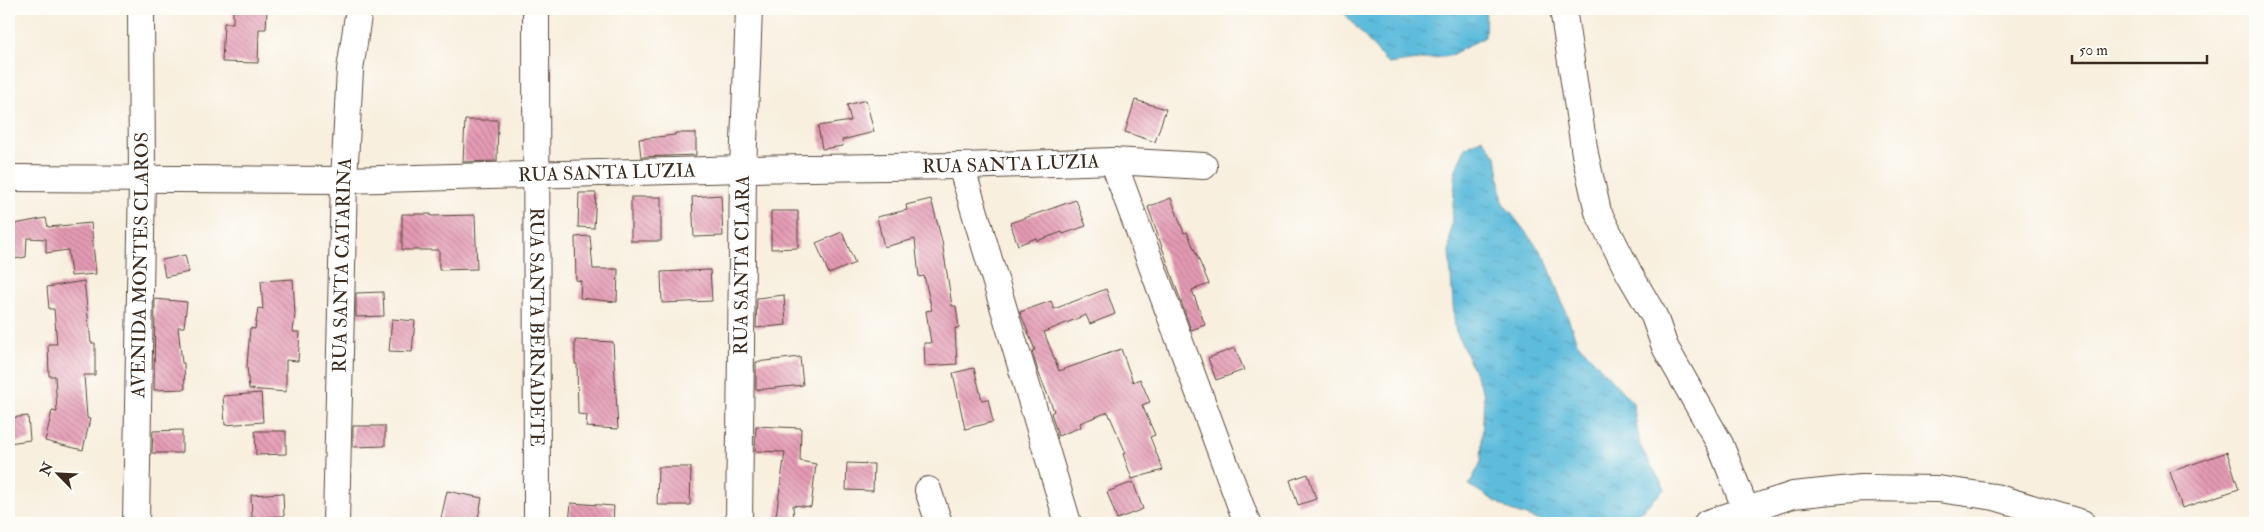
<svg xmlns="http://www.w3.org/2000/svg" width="2264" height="532" viewBox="0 0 2264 532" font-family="'IM FELL Double Pica',serif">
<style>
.water{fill:url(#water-ripples);stroke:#4c737d}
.building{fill:url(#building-back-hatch)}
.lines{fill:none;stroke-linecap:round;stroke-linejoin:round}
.minor-casing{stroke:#57483b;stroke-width:28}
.minor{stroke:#fff;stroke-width:26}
.labels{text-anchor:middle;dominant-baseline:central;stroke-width:4;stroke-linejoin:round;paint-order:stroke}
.street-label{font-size:19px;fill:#3b2a1e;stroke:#fdfcf7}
</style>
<defs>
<pattern id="water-ripples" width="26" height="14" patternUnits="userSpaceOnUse" patternTransform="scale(1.25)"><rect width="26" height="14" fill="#5dbcdc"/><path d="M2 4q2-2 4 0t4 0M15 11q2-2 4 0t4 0" fill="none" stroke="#4e99b2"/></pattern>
<pattern id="building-back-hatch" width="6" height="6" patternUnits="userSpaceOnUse" patternTransform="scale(1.25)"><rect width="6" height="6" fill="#e59bb5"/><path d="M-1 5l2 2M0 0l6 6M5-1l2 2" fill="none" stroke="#bb7f93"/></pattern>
</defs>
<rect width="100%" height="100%" fill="#fdfcf7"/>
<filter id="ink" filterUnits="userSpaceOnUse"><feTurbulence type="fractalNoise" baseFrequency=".02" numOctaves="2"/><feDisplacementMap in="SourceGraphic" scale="10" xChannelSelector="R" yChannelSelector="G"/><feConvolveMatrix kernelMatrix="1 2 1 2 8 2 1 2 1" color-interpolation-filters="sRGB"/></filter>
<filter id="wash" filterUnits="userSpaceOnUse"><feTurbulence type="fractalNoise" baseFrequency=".0096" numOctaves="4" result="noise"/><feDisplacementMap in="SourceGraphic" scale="20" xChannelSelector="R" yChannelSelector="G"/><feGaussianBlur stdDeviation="1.12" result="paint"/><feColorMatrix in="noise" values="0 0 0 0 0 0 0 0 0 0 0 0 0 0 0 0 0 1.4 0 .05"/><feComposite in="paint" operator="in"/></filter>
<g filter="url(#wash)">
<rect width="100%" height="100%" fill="#f8efde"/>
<!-- water -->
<g class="water">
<polygon points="1341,9 1486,9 1485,37 1449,56 1388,64"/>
<polygon points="1482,138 1496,156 1503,203 1545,257 1577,342 1633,403 1640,446 1665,489 1628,523 1547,523 1511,511 1469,485 1481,462 1484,394 1455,329 1449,251 1456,169 1465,148"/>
</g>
<g id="blocks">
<!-- building -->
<g class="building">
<polygon points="233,9 267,9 266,29 259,29 258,63 222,62 224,23 233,23"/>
<polygon points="866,100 874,132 842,140 843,146 822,149 818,126 851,121 847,105"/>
<polygon points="1135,100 1166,109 1155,142 1125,132"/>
<polygon points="465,120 498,120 497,161 463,162"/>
<polygon points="675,133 696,133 696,155 641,157 639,139 675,135"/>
<polygon points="579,193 596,193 594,228 578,227"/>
<polygon points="721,195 723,236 694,237 692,197"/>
<rect x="631" y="197" width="30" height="44"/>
<polygon points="1171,198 1184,233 1187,232 1209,284 1192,290 1205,325 1191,330 1148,207"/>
<polygon points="931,199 942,241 952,306 956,306 959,328 955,328 957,364 925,366 924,343 931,343 926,311 932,310 924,276 919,277 915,239 884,247 877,217 907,210 906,205"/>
<polygon points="1076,200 1086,226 1063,234 1062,232 1037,241 1036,238 1018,245 1010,223"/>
<polygon points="771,211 798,211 798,248 771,249"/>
<polygon points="402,214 431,214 431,216 475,215 477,269 439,270 439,250 402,250"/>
<polygon points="46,218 48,227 91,223 96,274 71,276 68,250 46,253 46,239 27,238 26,257 9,260 9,225"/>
<polygon points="842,232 855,263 829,274 816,243"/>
<polygon points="590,236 593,269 618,269 617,302 580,298 581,281 576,280 575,237"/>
<polygon points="185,255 189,272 165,277 162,260"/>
<polygon points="710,270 712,301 662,303 661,272"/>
<polygon points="293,279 295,314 293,332 300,332 298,361 286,360 286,392 249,389 247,366 250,328 255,329 258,308 263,309 261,281"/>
<polygon points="84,281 91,343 95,343 95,375 84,375 87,418 90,419 83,450 45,441 52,411 57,412 55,376 49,376 48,344 57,344 54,309 49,309 47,287"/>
<polygon points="1106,289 1115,314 1090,324 1086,315 1044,332 1059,371 1121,349 1133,382 1140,379 1150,402 1142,405 1155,435 1150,437 1163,470 1132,479 1123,454 1126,453 1108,412 1080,423 1081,427 1058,436 1051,413 1054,411 1038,371 1032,351 1035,350 1020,312 1051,301 1054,309"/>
<polygon points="383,292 384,316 356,317 356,293"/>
<polygon points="784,295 786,325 756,328 757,298"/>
<polygon points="155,299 187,302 184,327 178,327 182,363 184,363 185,389 154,390"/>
<polygon points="392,319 415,321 412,352 389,351"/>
<polygon points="575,340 613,342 618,429 586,427 587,415 578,414 577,364 575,364"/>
<polygon points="1235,348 1244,370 1216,380 1208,358"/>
<polygon points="800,357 803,385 756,390 756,362"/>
<polygon points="974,368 982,400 988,399 993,422 965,429 953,373"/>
<polygon points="261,393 263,422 225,425 223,396"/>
<polygon points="28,416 30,440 9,443 9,418"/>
<polygon points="353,426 385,426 385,446 353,447"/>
<polygon points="756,426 801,428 800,461 816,464 811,507 793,505 794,523 775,523 785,452 755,451"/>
<polygon points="182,430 182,453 152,453 153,431"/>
<polygon points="255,431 286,431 286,454 256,455"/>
<polygon points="2227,452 2239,489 2182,508 2170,472"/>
<polygon points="847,463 874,464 873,491 846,490"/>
<polygon points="658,467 691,467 690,505 657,505"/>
<polygon points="1308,474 1316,499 1298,505 1290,480"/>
<polygon points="1133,482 1143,509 1117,519 1107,492"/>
<polygon points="447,491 482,498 477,523 440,523"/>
<polygon points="283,493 284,516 252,518 251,495"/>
<polygon points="571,503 614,506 613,523 569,523"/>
</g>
</g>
</g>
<g filter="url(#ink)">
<use href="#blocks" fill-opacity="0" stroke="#57483b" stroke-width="1"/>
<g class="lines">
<defs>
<g id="minor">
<path id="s1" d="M536 9 537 523"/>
<polyline points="1563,9 1585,154 1598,212 1629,273 1654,316 1665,347 1720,444 1746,510"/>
<polyline points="1113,161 1247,523"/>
<polyline points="961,166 1068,523"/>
<path id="s2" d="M9 178 344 180 743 169 961 166 1113 161 1204 166"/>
<polyline points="928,490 939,523"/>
<path id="s3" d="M136 523 142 178 141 9"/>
<path id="s4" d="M336 523 344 180 350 70 359 9"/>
<path id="s5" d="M739 523 743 169 749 9"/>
<polyline points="1707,523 1793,495 1861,488 1938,489 1995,497 2082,523"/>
</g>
</defs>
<!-- minor casing -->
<use href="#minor" class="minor-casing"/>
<!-- minor -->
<use href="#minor" class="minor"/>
</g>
</g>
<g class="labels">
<!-- street labels -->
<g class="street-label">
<text stroke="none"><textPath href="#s2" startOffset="1002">RUA SANTA LUZIA</textPath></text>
<text stroke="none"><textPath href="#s2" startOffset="598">RUA SANTA LUZIA</textPath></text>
<text stroke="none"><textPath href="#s3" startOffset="258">AVENIDA MONTES CLAROS</textPath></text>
<text stroke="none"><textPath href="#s4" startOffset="258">RUA SANTA CATARINA</textPath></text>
<text stroke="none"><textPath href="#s5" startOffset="258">RUA SANTA CLARA</textPath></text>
<text stroke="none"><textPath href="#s1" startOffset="318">RUA SANTA BERNADETE</textPath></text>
</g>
</g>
<!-- margin -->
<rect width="2264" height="532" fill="none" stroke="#fdfcf7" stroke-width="30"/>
<!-- north arrow -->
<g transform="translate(58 474) rotate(294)" stroke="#fdfcf7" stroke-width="4" paint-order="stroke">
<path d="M0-4L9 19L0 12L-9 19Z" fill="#3b2a1e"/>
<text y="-8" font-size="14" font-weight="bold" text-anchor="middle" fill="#3b2a1e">N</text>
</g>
<!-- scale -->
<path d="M2072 55v8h135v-8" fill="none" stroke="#3b2a1e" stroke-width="2.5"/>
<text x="2079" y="55" font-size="15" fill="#3b2a1e" stroke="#fdfcf7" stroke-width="4" paint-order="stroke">50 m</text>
</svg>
